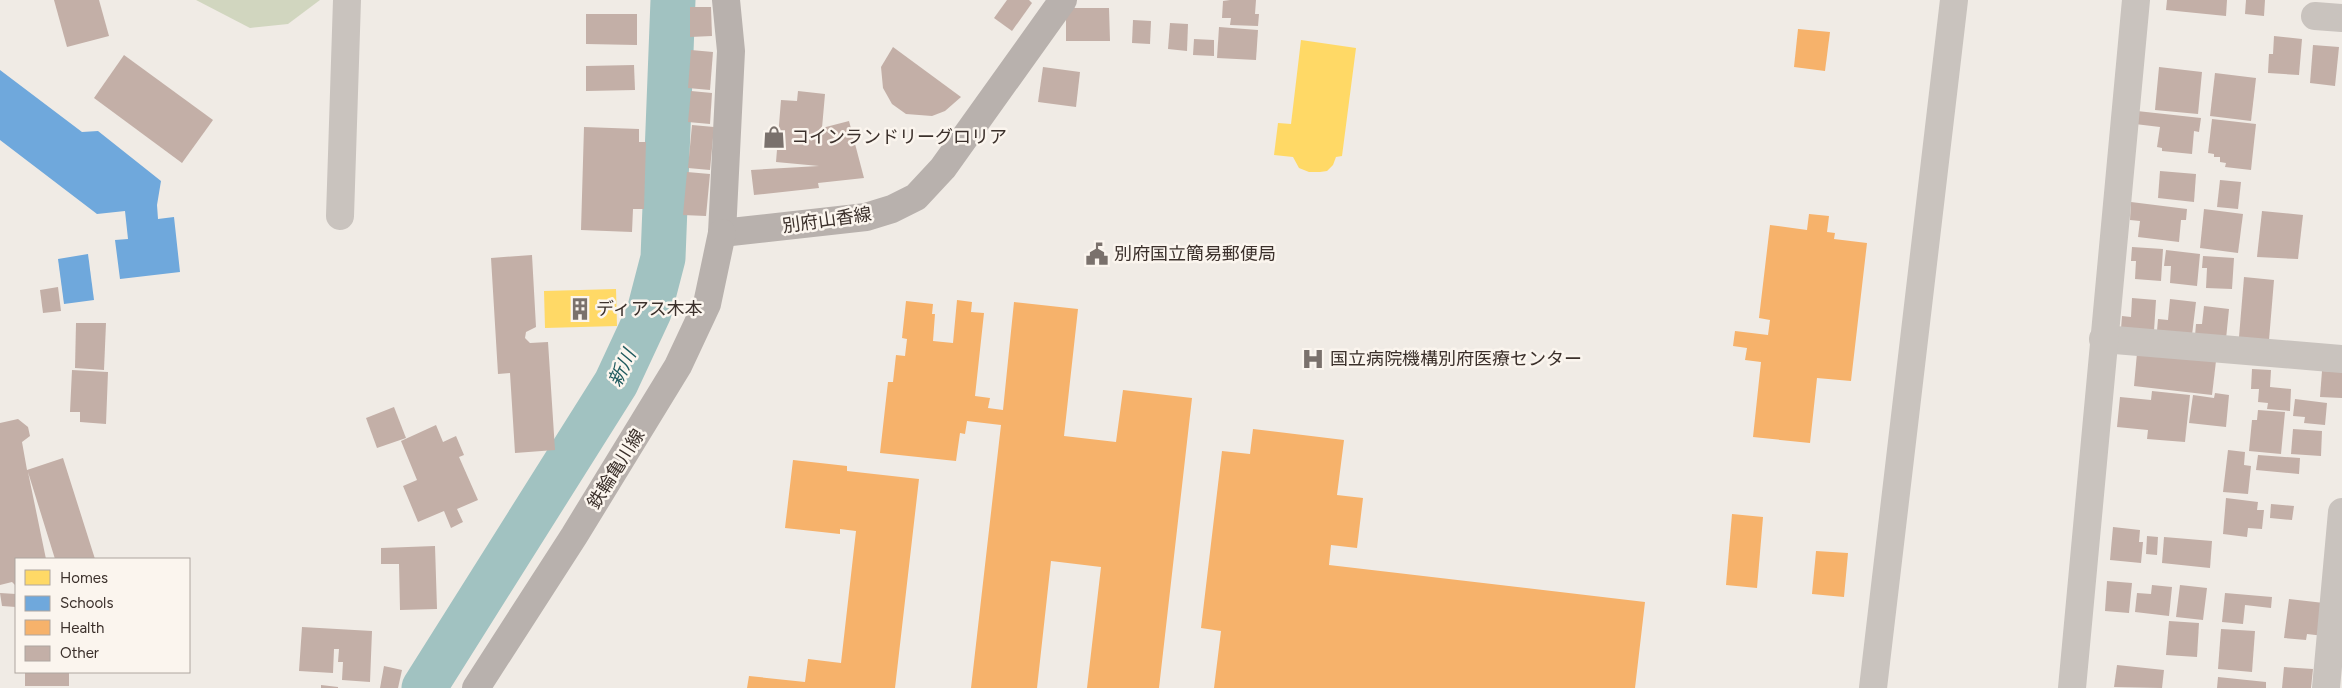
<svg xmlns="http://www.w3.org/2000/svg" width="2342" height="688" viewBox="0 0 2342 688" font-family="Figtree,'Noto Sans JP',sans-serif">
<style>
.green{fill:#d1d6bf}
.homes{fill:#ffd966}
.schools{fill:#6fa8dc}
.health{fill:#f6b26b}
.lines{fill:none;stroke-linecap:round;stroke-linejoin:round}
.river{stroke:#a1c2c1;stroke-width:45}
.building{fill:#c3afa7}
.minor{stroke:#c9c3be;stroke-width:28}
.major{stroke:#b8b1ad;stroke-width:28}
.labels{text-anchor:middle;dominant-baseline:central;stroke-width:5;stroke-linejoin:round;paint-order:stroke}
.poi-label{font-size:18px;fill:#3b302b;stroke:#fbf5ee;text-anchor:start}
.street-label{font-size:18px;fill:#3b302b;stroke:#fbf5ee}
.water-label{font-size:19px;font-style:italic;fill:#1f5a5e;stroke:#fbf5ee}
</style>
<rect width="100%" height="100%" fill="#f0ebe5"/>
<!-- green -->
<polygon class="green" points="196,0 320,0 288,24 250,28"/>
<!-- homes -->
<g class="homes">
<polygon points="1301,40 1356,48 1342,156 1336,157 1333,165 1327,171 1320,172 1309,172 1299,168 1293,157 1274,155 1278,123 1291,124"/>
<polygon points="616,289 617,326 545,328 544,291"/>
</g>
<!-- schools -->
<g class="schools">
<polygon points="0,70 82,132 98,131 161,181 157,205 158,219 174,217 180,272 120,279 115,240 128,239 125,211 97,214 0,140"/>
<polygon points="88,254 94,300 64,304 58,259"/>
</g>
<!-- health -->
<g class="health">
<polygon points="1798,29 1830,32 1825,71 1794,67"/>
<polygon points="1809,214 1829,216 1827,232 1835,233 1834,239 1867,243 1851,381 1817,378 1810,443 1753,437 1761,362 1745,360 1747,348 1733,346 1735,331 1768,335 1770,320 1759,318 1770,225 1807,230"/>
<polygon points="957,300 972,302 971,312 984,313 975,396 990,398 988,408 1003,410 1014,302 1078,309 1064,436 1116,442 1123,390 1192,398 1159,688 1087,688 1101,567 1051,561 1037,688 971,688 1001,425 967,421 965,434 960,433 956,461 880,453 888,382 893,382 896,355 905,356 907,339 902,338 906,301 933,304 932,314 935,314 933,341 953,343"/>
<polygon points="1253,429 1344,440 1337,495 1363,498 1357,548 1331,545 1329,565 1645,602 1635,688 1214,688 1221,631 1201,628 1222,451 1250,454"/>
<polygon points="793,460 847,466 847,471 919,479 895,688 747,688 749,676 805,682 808,659 841,663 856,531 840,529 840,534 785,528"/>
<polygon points="1732,514 1763,517 1757,588 1726,585"/>
<polygon points="1816,551 1848,553 1844,597 1812,594"/>
</g>
<g class="lines">
<!-- river -->
<polyline class="river" points="424,688 616,383 649,312 663,258 673,0"/>
</g>
<!-- building -->
<g class="building">
<polygon points="54,0 99,0 109,36 67,47"/>
<polygon points="1007,0 1029,0 1032,3 1012,31 994,18"/>
<polygon points="1230,0 1256,0 1255,14 1259,14 1258,26 1230,25 1231,18 1222,18 1223,1"/>
<polygon points="2167,0 2227,0 2226,16 2166,10"/>
<polygon points="2246,0 2265,0 2264,16 2245,14"/>
<polygon points="690,7 711,7 712,36 690,37"/>
<polygon points="1066,8 1109,8 1110,41 1066,41"/>
<polygon points="586,14 637,14 637,45 586,44"/>
<polygon points="1133,20 1151,21 1150,44 1132,43"/>
<polygon points="1170,23 1188,24 1187,51 1168,49"/>
<polygon points="1219,27 1258,30 1256,60 1217,58"/>
<polygon points="2274,36 2302,39 2299,75 2268,73 2269,54 2273,54"/>
<polygon points="1194,39 1214,40 1214,56 1193,55"/>
<polygon points="2313,45 2339,47 2335,86 2310,83"/>
<polygon points="893,47 961,97 945,111 932,116 906,114 892,104 883,88 881,67"/>
<polygon points="691,50 713,52 710,90 688,88"/>
<polygon points="124,55 213,120 182,163 94,98"/>
<polygon points="634,65 635,90 586,91 586,66"/>
<polygon points="1043,67 1080,72 1076,107 1038,102"/>
<polygon points="2159,67 2202,72 2198,114 2155,110"/>
<polygon points="2215,73 2256,78 2251,121 2210,116"/>
<polygon points="691,91 712,93 710,124 688,122"/>
<polygon points="798,91 825,94 822,128 849,121 864,178 818,183 819,188 754,195 751,170 819,166 776,162 781,100 797,101"/>
<polygon points="2137,111 2201,118 2199,132 2194,131 2192,154 2162,151 2162,148 2157,147 2160,127 2135,124"/>
<polygon points="2212,119 2256,124 2251,170 2225,167 2226,163 2220,162 2220,157 2214,157 2214,154 2208,153"/>
<polygon points="692,125 714,127 710,170 688,168"/>
<polygon points="584,127 639,129 639,142 646,142 644,209 633,209 632,232 581,230"/>
<polygon points="2160,171 2196,174 2194,202 2158,198"/>
<polygon points="687,172 710,174 706,216 683,215"/>
<polygon points="2220,180 2241,182 2238,209 2217,207"/>
<polygon points="2131,202 2187,209 2186,220 2181,220 2179,242 2138,237 2140,221 2130,220"/>
<polygon points="2204,209 2243,214 2238,253 2200,248"/>
<polygon points="2262,211 2303,215 2298,259 2257,257"/>
<polygon points="2132,247 2163,249 2161,281 2135,279 2136,261 2131,261"/>
<polygon points="2166,250 2200,254 2197,286 2170,283 2171,266 2164,266"/>
<polygon points="532,255 536,327 526,332 525,338 530,343 548,342 555,450 515,453 510,373 498,374 491,258"/>
<polygon points="2203,256 2234,258 2232,289 2206,288 2207,268 2202,268"/>
<polygon points="2244,277 2274,280 2269,340 2239,337"/>
<polygon points="58,287 61,311 43,313 40,290"/>
<polygon points="2132,298 2156,300 2154,331 2121,329 2122,316 2131,317"/>
<polygon points="2170,299 2196,302 2192,335 2157,331 2158,319 2168,320"/>
<polygon points="2204,306 2229,309 2226,339 2195,336 2196,324 2202,324"/>
<polygon points="76,323 106,323 104,370 75,368"/>
<polygon points="2137,353 2216,361 2212,395 2134,386"/>
<polygon points="2252,369 2271,370 2270,387 2291,389 2290,411 2267,409 2268,403 2258,402 2259,389 2251,389"/>
<polygon points="72,370 108,372 106,424 80,422 80,412 70,412"/>
<polygon points="2322,371 2342,372 2342,398 2320,397"/>
<polygon points="2152,391 2190,395 2185,442 2147,439 2148,430 2117,427 2120,397 2151,400"/>
<polygon points="2215,393 2229,395 2226,427 2189,423 2193,395 2214,398"/>
<polygon points="2295,399 2327,403 2325,425 2304,423 2305,417 2293,416"/>
<polygon points="394,407 406,438 377,448 366,418"/>
<polygon points="2258,410 2285,412 2281,454 2249,451 2252,420 2257,420"/>
<polygon points="18,419 28,427 30,436 22,442 27,470 63,458 95,559 55,559 28,472 46,559 16,559 16,586 12,582 0,585 0,423"/>
<polygon points="436,425 443,442 456,436 464,455 459,457 478,500 457,509 463,522 451,528 444,511 418,522 403,486 417,480 401,441"/>
<polygon points="2293,429 2322,431 2321,456 2291,454"/>
<polygon points="2228,450 2245,452 2244,465 2251,466 2248,494 2223,492"/>
<polygon points="2258,455 2300,458 2299,474 2256,470"/>
<polygon points="2226,498 2258,502 2257,510 2264,510 2262,529 2248,528 2247,537 2223,534"/>
<polygon points="2271,504 2294,506 2292,520 2270,518"/>
<polygon points="2113,527 2140,530 2139,542 2143,542 2141,563 2110,560"/>
<polygon points="2147,536 2158,537 2157,555 2146,554"/>
<polygon points="2164,537 2212,541 2210,568 2162,563"/>
<polygon points="435,546 437,609 400,610 399,564 381,564 381,548"/>
<polygon points="2107,581 2132,583 2129,613 2105,611"/>
<polygon points="2152,585 2172,587 2169,616 2135,612 2137,593 2151,594"/>
<polygon points="2180,585 2207,588 2203,620 2176,617"/>
<polygon points="0,593 16,594 16,607 2,606"/>
<polygon points="2225,593 2272,597 2271,608 2245,605 2243,624 2222,622"/>
<polygon points="2289,599 2324,603 2324,636 2307,634 2306,640 2284,638"/>
<polygon points="2169,621 2199,623 2197,657 2166,655"/>
<polygon points="302,627 372,631 370,682 342,680 343,662 338,662 339,649 334,649 333,673 299,671"/>
<polygon points="2221,629 2255,631 2252,672 2218,669"/>
<polygon points="2117,665 2164,670 2162,688 2114,687"/>
<polygon points="384,666 402,670 398,688 380,688"/>
<polygon points="2284,667 2313,669 2311,688 2282,688"/>
<rect x="25" y="672" width="44" height="14"/>
<polygon points="2218,677 2266,682 2266,688 2217,688"/>
<polygon points="321,685 338,687 338,688 321,688"/>
</g>
<g class="lines">
<!-- minor -->
<g class="minor">
<polyline points="2315,16 2342,18"/>
<polyline points="340,216 347,0"/>
<polyline points="2103,339 2342,359"/>
<polyline points="1873,688 1954,0"/>
<polyline points="2072,688 2136,0"/>
<polyline points="2326,688 2342,512"/>
</g>
<!-- major -->
<g class="major">
<polyline points="726,0 731,51 722,233 866,217 892,209 916,197 943,168 1063,0"/>
<polyline points="476,688 574,536 678,366 707,304 722,233"/>
</g>
</g>
<!-- icons -->
<defs>
<symbol id="shop-bare" viewBox="-9 -9 18 18"><path d="M-5-2.5h2.3a2.7 3.5 0 0 1 5.4 0H5L5.5 6h-11ZM-1.5-2.5h3a1.5 2.3 0 0 0-3 0Z" fill="#7a716c" stroke="#fbf5ee" stroke-width="2.5" paint-order="stroke"/></symbol>
<symbol id="civic-bare" viewBox="-9 -9 18 18"><path d="M-.6-6.5H3V-4.5H.6V-3L4-1V1h2V6H-6V1h2V-1L-.6-3ZM-1.2 2.5V6h2.4V2.5Z" fill="#7a716c" stroke="#fbf5ee" stroke-width="2.5" paint-order="stroke"/></symbol>
<symbol id="building-bare" viewBox="-9 -9 18 18"><path d="M-4-6H4V6H1V3H-1V6H-4ZM-2.5-4.3h1.7v1.8h-1.7ZM.8-4.3h1.7v1.8H.8ZM-2.5-1h1.7V.8h-1.7ZM.8-1h1.7V.8H.8Z" fill="#7a716c" stroke="#fbf5ee" stroke-width="2.5" paint-order="stroke"/></symbol>
<symbol id="hospital-bare" viewBox="-9 -9 18 18"><path d="M-5-5h3v3.5h4V-5h3V5h-3V1.5h-4V5h-3Z" fill="#7a716c" stroke="#fbf5ee" stroke-width="2.5" paint-order="stroke"/></symbol>
</defs>
<g fill-rule="evenodd">
<use href="#shop-bare" x="758" y="121" width="32" height="32"/>
<use href="#civic-bare" x="1081" y="238" width="32" height="32"/>
<use href="#building-bare" x="564" y="293" width="32" height="32"/>
<use href="#hospital-bare" x="1297" y="343" width="32" height="32"/>
</g>
<g class="labels">
<!-- poi labels -->
<g class="poi-label">
<text x="791" y="137">コインランドリーグロリア</text>
<text x="1114" y="254">別府国立簡易郵便局</text>
<text x="596" y="309">ディアス木本</text>
<text x="1330" y="359">国立病院機構別府医療センター</text>
</g>
<!-- street labels -->
<g class="street-label">
<text transform="translate(827 220) rotate(-8)">別府山香線</text>
<text transform="translate(616 469) rotate(-58)">鉄輪亀川線</text>
</g>
<!-- water labels -->
<g class="water-label">
<text transform="translate(622 368) rotate(-64)">新川</text>
</g>
</g>
<!-- legend -->
<rect x="15" y="558" width="175" height="115" fill="#fbf5ee" stroke="#aea6a0"/>
<rect x="25" y="570" width="25" height="15" fill="#ffd966" stroke="#aea6a0"/>
<text x="60" y="583" font-size="15" fill="#3b302b">Homes</text>
<rect x="25" y="596" width="25" height="15" fill="#6fa8dc" stroke="#aea6a0"/>
<text x="60" y="608" font-size="15" fill="#3b302b">Schools</text>
<rect x="25" y="620" width="25" height="15" fill="#f6b26b" stroke="#aea6a0"/>
<text x="60" y="633" font-size="15" fill="#3b302b">Health</text>
<rect x="25" y="646" width="25" height="15" fill="#c3afa7" stroke="#aea6a0"/>
<text x="60" y="658" font-size="15" fill="#3b302b">Other</text>
</svg>
